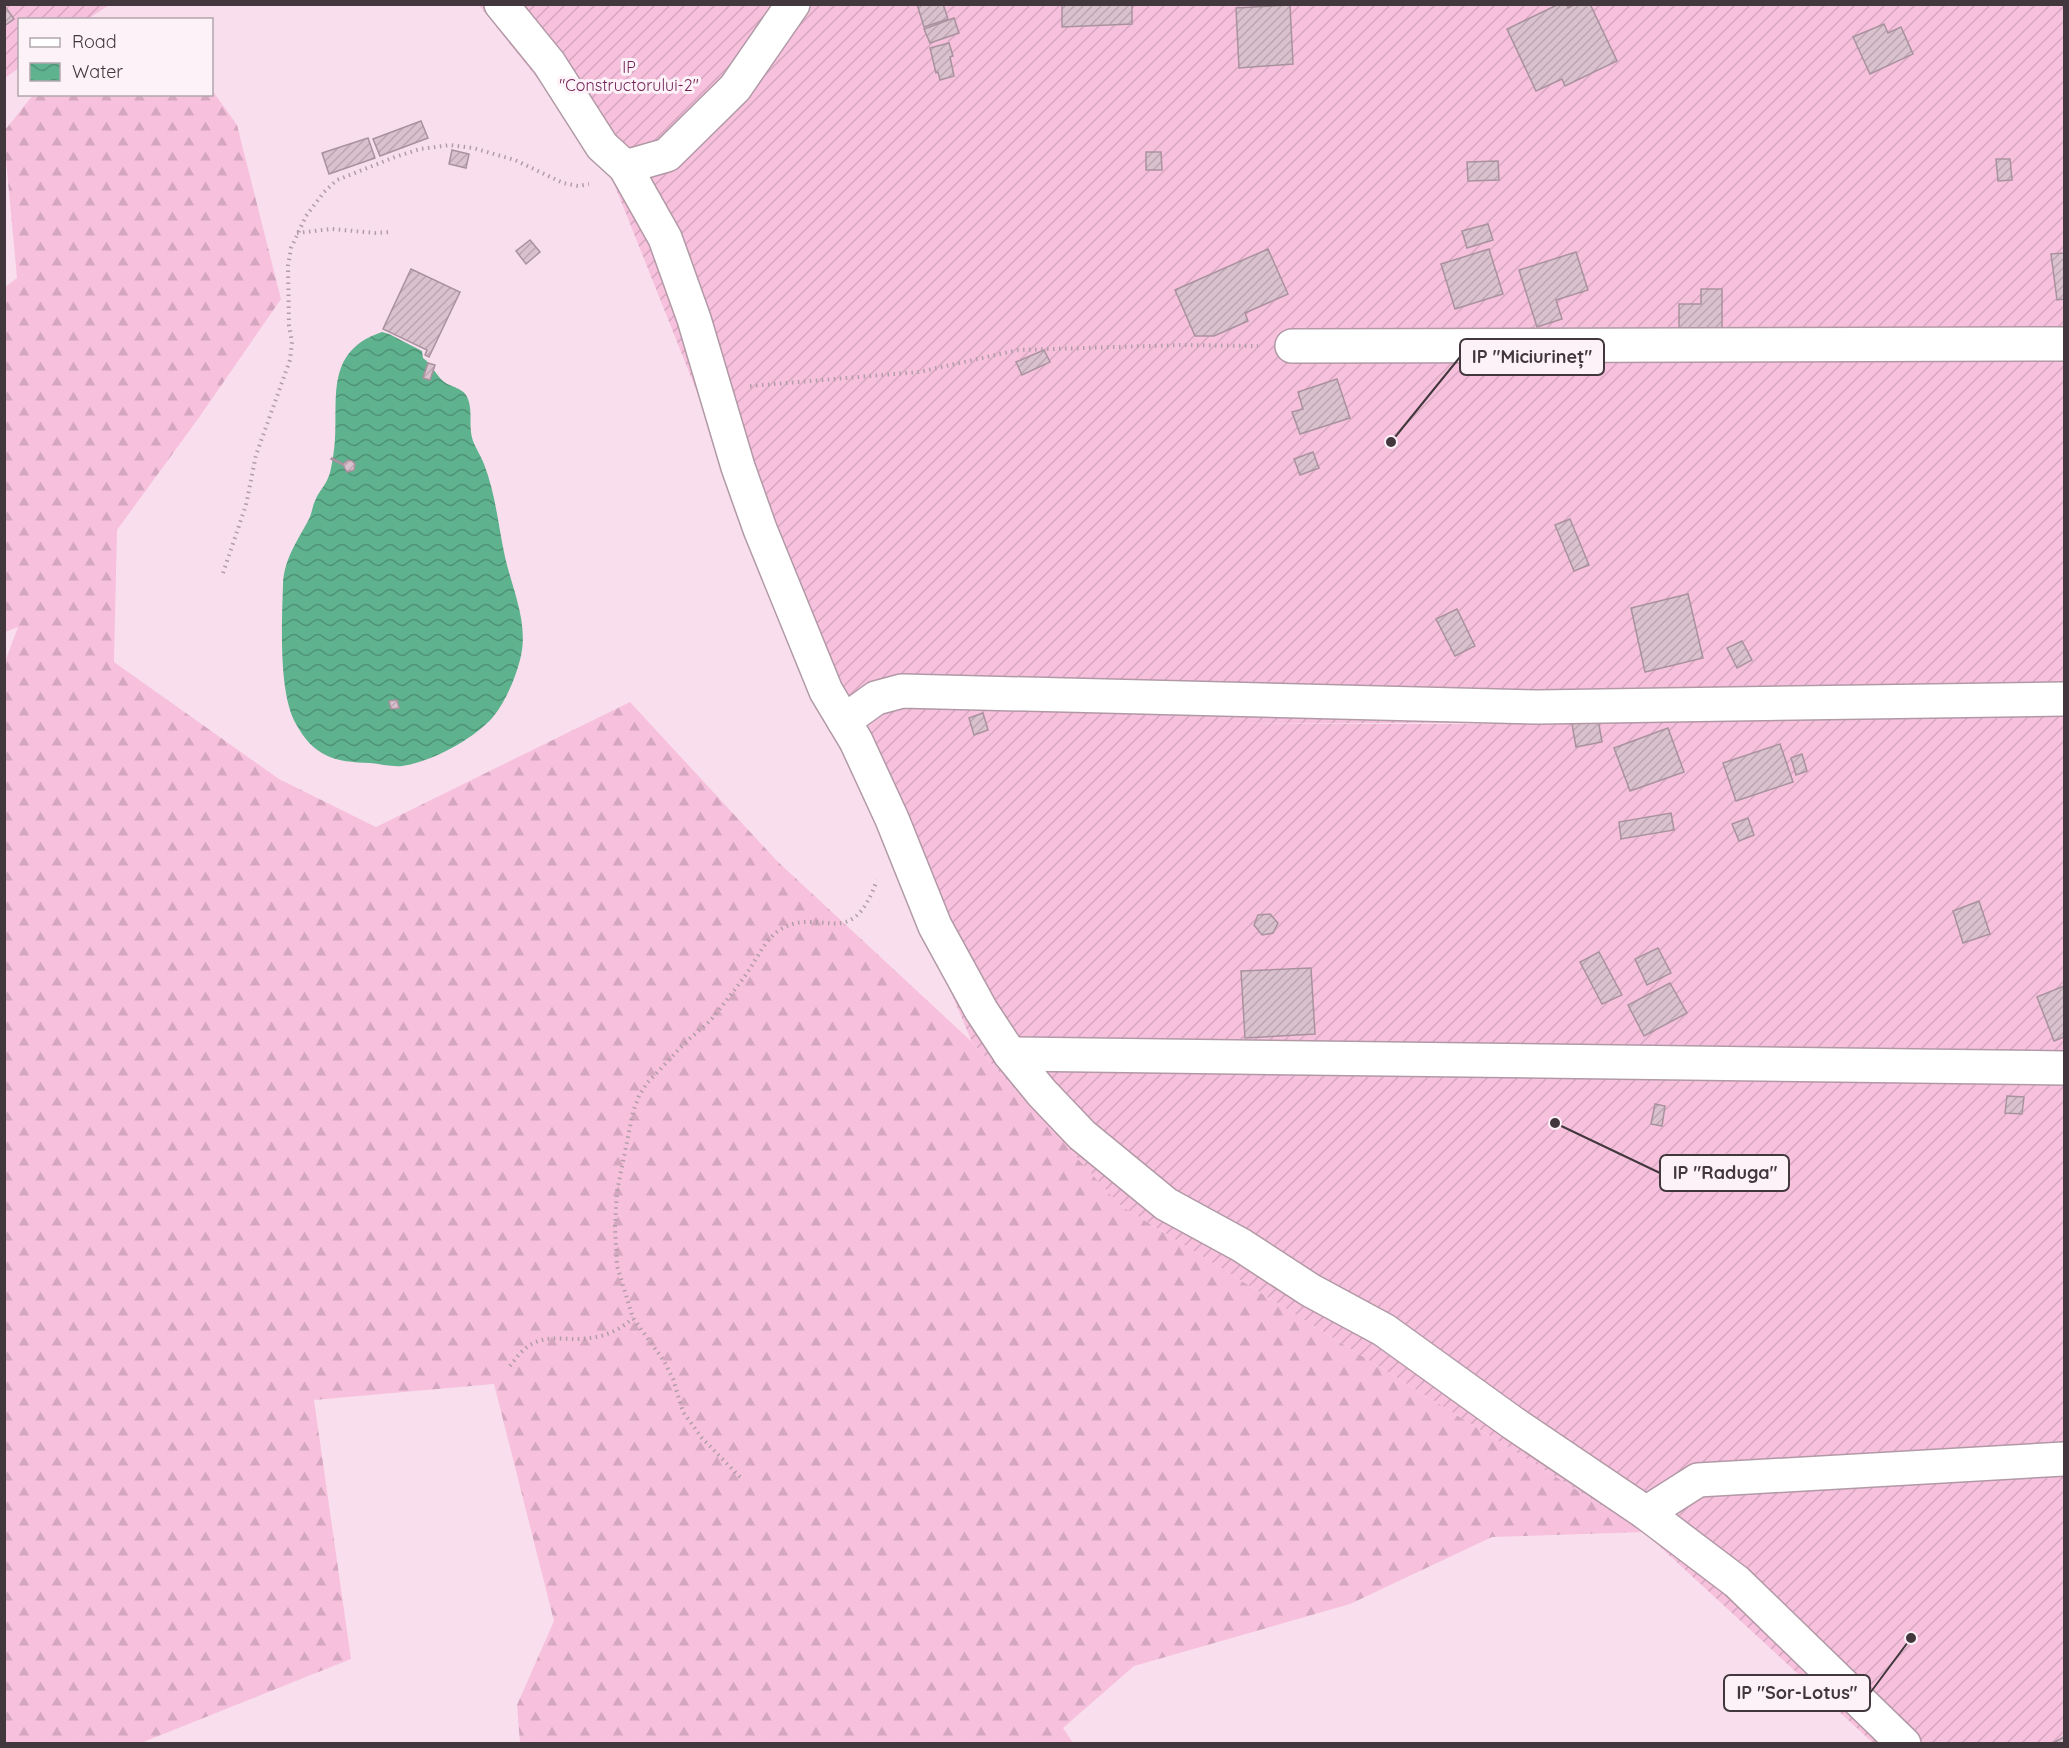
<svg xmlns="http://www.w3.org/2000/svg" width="2069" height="1748" viewBox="0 0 2069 1748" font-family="Quicksand,sans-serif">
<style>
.forest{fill:url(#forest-firs)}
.garden{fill:url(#garden-furrows);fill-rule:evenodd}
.water{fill:url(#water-waves)}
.building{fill:url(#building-hatch);stroke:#a9929e;stroke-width:1.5}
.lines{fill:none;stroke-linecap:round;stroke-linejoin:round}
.minor-casing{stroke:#b199a6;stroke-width:36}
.path{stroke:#b19da8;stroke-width:4;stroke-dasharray:1.5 4.5;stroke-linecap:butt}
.minor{stroke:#fff;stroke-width:33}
.labels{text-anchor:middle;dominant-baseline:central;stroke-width:6;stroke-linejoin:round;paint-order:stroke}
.park-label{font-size:16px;fill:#711f54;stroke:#fcf2f7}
.leader{fill:none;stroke:#41373c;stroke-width:2}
.callout-dot{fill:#41373c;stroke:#fcf2f7;stroke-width:2}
.callout{fill:#fcf2f7;stroke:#41373c;stroke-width:2}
.callout-label{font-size:18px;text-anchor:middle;font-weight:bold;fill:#41373c}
</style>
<defs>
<pattern id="forest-firs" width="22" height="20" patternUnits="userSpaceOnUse" patternTransform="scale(1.5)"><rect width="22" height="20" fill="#f7c1de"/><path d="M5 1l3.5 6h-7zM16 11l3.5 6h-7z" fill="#d5a6bf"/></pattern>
<pattern id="garden-furrows" width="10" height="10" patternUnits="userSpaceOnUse" patternTransform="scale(1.5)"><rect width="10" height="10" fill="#f7c1de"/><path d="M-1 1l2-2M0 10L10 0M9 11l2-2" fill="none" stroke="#d5a6bf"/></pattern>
<pattern id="water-waves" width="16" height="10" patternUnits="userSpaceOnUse" patternTransform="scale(1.5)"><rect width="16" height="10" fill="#5eb28e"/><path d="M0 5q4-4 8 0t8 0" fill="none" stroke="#4f9275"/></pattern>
<pattern id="building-hatch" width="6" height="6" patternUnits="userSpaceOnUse" patternTransform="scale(1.5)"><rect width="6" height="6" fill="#dac1ce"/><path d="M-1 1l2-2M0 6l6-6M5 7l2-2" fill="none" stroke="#bca6b2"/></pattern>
</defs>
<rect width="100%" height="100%" fill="#f9dfed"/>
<!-- forest -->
<polygon class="forest" points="212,90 237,125 281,299 198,419 117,530 114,662 279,779 376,827 630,702 777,861 972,1042 1120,1205 1644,1532 1492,1537 1350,1604 1134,1666 1063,1728 1073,1743 520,1743 517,1705 554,1621 494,1384 314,1400 351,1659 141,1743 5,1743 4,664 18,627 5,632 4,288 17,278 5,149 5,130 33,95 212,94"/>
<!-- garden -->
<g class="garden">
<polygon points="5,5 109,5 88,19 20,20 19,68 5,78"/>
<path d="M479 5H2064V1743H1873L1644 1532 1120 1205 972 1042 846 745 830 726 607 166ZM1578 722 1572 724H1216Z"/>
</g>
<!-- water -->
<path class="water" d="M382 332 389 334 422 351 423 358C432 364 435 374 443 381 451 388 464 387 468 399 473 411 468 427 473 441 476 449 481 456 484 464 495 492 498 523 504 552 511 588 530 622 520 660 515 679 506 701 493 717 474 739 431 762 402 766 392 767 380 764 370 763 335 762 314 757 296 724 278 693 282 620 283 584 284 560 297 541 308 521 312 514 312 507 315 501 318 492 325 486 328 478 330 474 331 468 332 463 344 412 316 354 382 332Z"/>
<!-- building -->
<g class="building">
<polygon points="917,4 943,4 948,19 924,27"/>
<polygon points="1062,4 1132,4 1132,24 1062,27"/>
<polygon points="1559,4 1567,4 1568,8 1575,4 1590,4 1617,61 1565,86 1562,79 1536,91 1507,29"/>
<polygon points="4,5 14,19 4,26"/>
<polygon points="1290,5 1293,64 1239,68 1236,8"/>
<polygon points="954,18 959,33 930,43 924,29"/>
<polygon points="1884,24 1888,33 1901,27 1913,54 1870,74 1853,37"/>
<polygon points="949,43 953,56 950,57 954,76 940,80 938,72 936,73 930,48"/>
<polygon points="421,121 428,138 380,156 373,139"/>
<polygon points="368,138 375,158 329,174 322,153"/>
<polygon points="452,150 469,154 466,168 449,164"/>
<polygon points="1146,152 1161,152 1162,170 1146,170"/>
<polygon points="1996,159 2010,159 2012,180 1998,181"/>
<polygon points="1498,161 1499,180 1468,181 1467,162"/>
<polygon points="1488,224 1493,240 1467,248 1462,231"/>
<polygon points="530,240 540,252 526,264 516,251"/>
<polygon points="1268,249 1288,294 1245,313 1248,321 1214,336 1195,336 1175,290"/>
<polygon points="1489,249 1503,294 1455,309 1441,264"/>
<polygon points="1576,252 1588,290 1556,300 1562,319 1537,327 1519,270"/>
<polygon points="2064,253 2064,299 2057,300 2051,254"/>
<polygon points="411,269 460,292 429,357 425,355 427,350 383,329"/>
<polygon points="1701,289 1722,289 1722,329 1679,328 1679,304 1701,304"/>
<polygon points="1044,350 1050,362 1022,375 1016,362"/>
<polygon points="428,363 435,365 430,380 423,378"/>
<polygon points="1337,379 1350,418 1300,434 1292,412 1303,409 1298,392"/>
<polygon points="1313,452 1319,468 1300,475 1294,459"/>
<polygon points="332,458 343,464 348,460 352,461 355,464 354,470 347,472 343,465 331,459"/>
<polygon points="1570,519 1589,565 1574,571 1555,525"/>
<polygon points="1688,594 1703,658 1645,672 1631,608"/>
<polygon points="1457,609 1475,646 1455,656 1436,619"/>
<polygon points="1742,641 1752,660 1737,668 1727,648"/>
<polygon points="397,700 399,708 391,709 389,701"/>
<polygon points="983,713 988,730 974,735 969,718"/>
<polygon points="1598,719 1602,742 1576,747 1572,724"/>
<polygon points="1668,728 1684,772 1630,791 1614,748"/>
<polygon points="1780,744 1793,782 1736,801 1723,763"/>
<polygon points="1802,754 1807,771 1796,775 1791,758"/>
<polygon points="1671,813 1674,830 1621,839 1619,822"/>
<polygon points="1748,818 1754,835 1739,841 1732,824"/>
<polygon points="1979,901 1990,934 1963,943 1953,911"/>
<polygon points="1270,914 1278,923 1273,933 1262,935 1254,925 1258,915"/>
<polygon points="1658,948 1671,973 1647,985 1635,959"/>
<polygon points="1599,952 1622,995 1602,1004 1580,962"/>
<polygon points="1311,968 1315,1034 1245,1038 1241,971"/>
<polygon points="1670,983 1687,1013 1644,1036 1628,1005"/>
<polygon points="2064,986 2064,1037 2054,1041 2037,997"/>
<polygon points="2007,1096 2024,1097 2022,1114 2005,1113"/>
<polygon points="1655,1104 1665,1106 1662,1126 1651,1124"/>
<polygon points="2064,1737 2064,1744 2051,1744"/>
</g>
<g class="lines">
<defs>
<g id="minor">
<polyline points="501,4 549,63 602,146 625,167 665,238 694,319 738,467 760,529 826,691 856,741 892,819 935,926 981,1010 1010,1054 1042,1093 1082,1135 1166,1204 1241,1245 1310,1290 1384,1330 1513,1423 1646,1513 1737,1582 1904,1744"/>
<polyline points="625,167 667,155 735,88 793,4"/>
<polyline points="1292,346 2064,344"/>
<polyline points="844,721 876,698 902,691 1538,707 2064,699"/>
<polyline points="1010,1054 2064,1068"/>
<polyline points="1646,1513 1698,1480 2064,1459"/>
</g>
</defs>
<!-- minor casing -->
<use href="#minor" class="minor-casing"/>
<!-- path -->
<g class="path">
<polyline points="297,233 332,229 376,233 392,232"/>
<polyline points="750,386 919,372 1018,350 1182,345 1258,346"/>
<polyline points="223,573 246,505 256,455 290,360 292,342 289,326 288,266 291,248 306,216 324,192 337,180 395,157 420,149 450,145 473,148 515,160 563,183 578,186 589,184"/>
<path d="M510 1366C516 1358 522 1350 530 1345 544 1336 561 1339 576 1339 598 1339 617 1333 633 1318"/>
<path d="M740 1477 702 1438 683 1412 673 1379 664 1361 633 1318 617 1266 615 1226 617 1191 633 1112 639 1096 647 1083C661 1069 674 1054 688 1040 697 1032 707 1025 715 1015 727 999 740 984 751 967 759 954 766 940 778 931 820 903 850 956 877 880"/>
</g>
<!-- minor -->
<use href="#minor" class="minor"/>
</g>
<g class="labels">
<!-- park labels -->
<g class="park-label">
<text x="629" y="67">IP<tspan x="629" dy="18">"Constructorului-2"</tspan></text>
</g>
</g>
<!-- callouts -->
<path class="leader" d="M1391 442L1460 357M1555 1123L1660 1173M1911 1638L1870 1693"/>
<g class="callout-dot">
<circle cx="1391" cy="442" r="6"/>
<circle cx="1555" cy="1123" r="6"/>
<circle cx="1911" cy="1638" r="6"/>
</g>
<g class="callout">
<rect x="1460" y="339" width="144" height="36" rx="6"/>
<rect x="1660" y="1155" width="129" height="36" rx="6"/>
<rect x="1724" y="1675" width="146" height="36" rx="6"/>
</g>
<g class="callout-label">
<text x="1532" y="363">IP "Miciurineț"</text>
<text x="1725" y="1179">IP "Raduga"</text>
<text x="1797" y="1699">IP "Sor-Lotus"</text>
</g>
<!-- border -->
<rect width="2069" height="1748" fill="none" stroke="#41373c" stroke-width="12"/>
<!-- legend -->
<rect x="18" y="18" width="195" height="78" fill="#fcf2f7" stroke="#b1a7ac" stroke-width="1.5"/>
<rect x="30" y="38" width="30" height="9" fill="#ffffff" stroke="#b1a7ac" stroke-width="1.5"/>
<text x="72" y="48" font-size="18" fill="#41373c">Road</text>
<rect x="30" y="63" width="30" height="18" fill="url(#water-waves)" stroke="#b1a7ac" stroke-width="1.5"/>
<text x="72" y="78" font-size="18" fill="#41373c">Water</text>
</svg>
